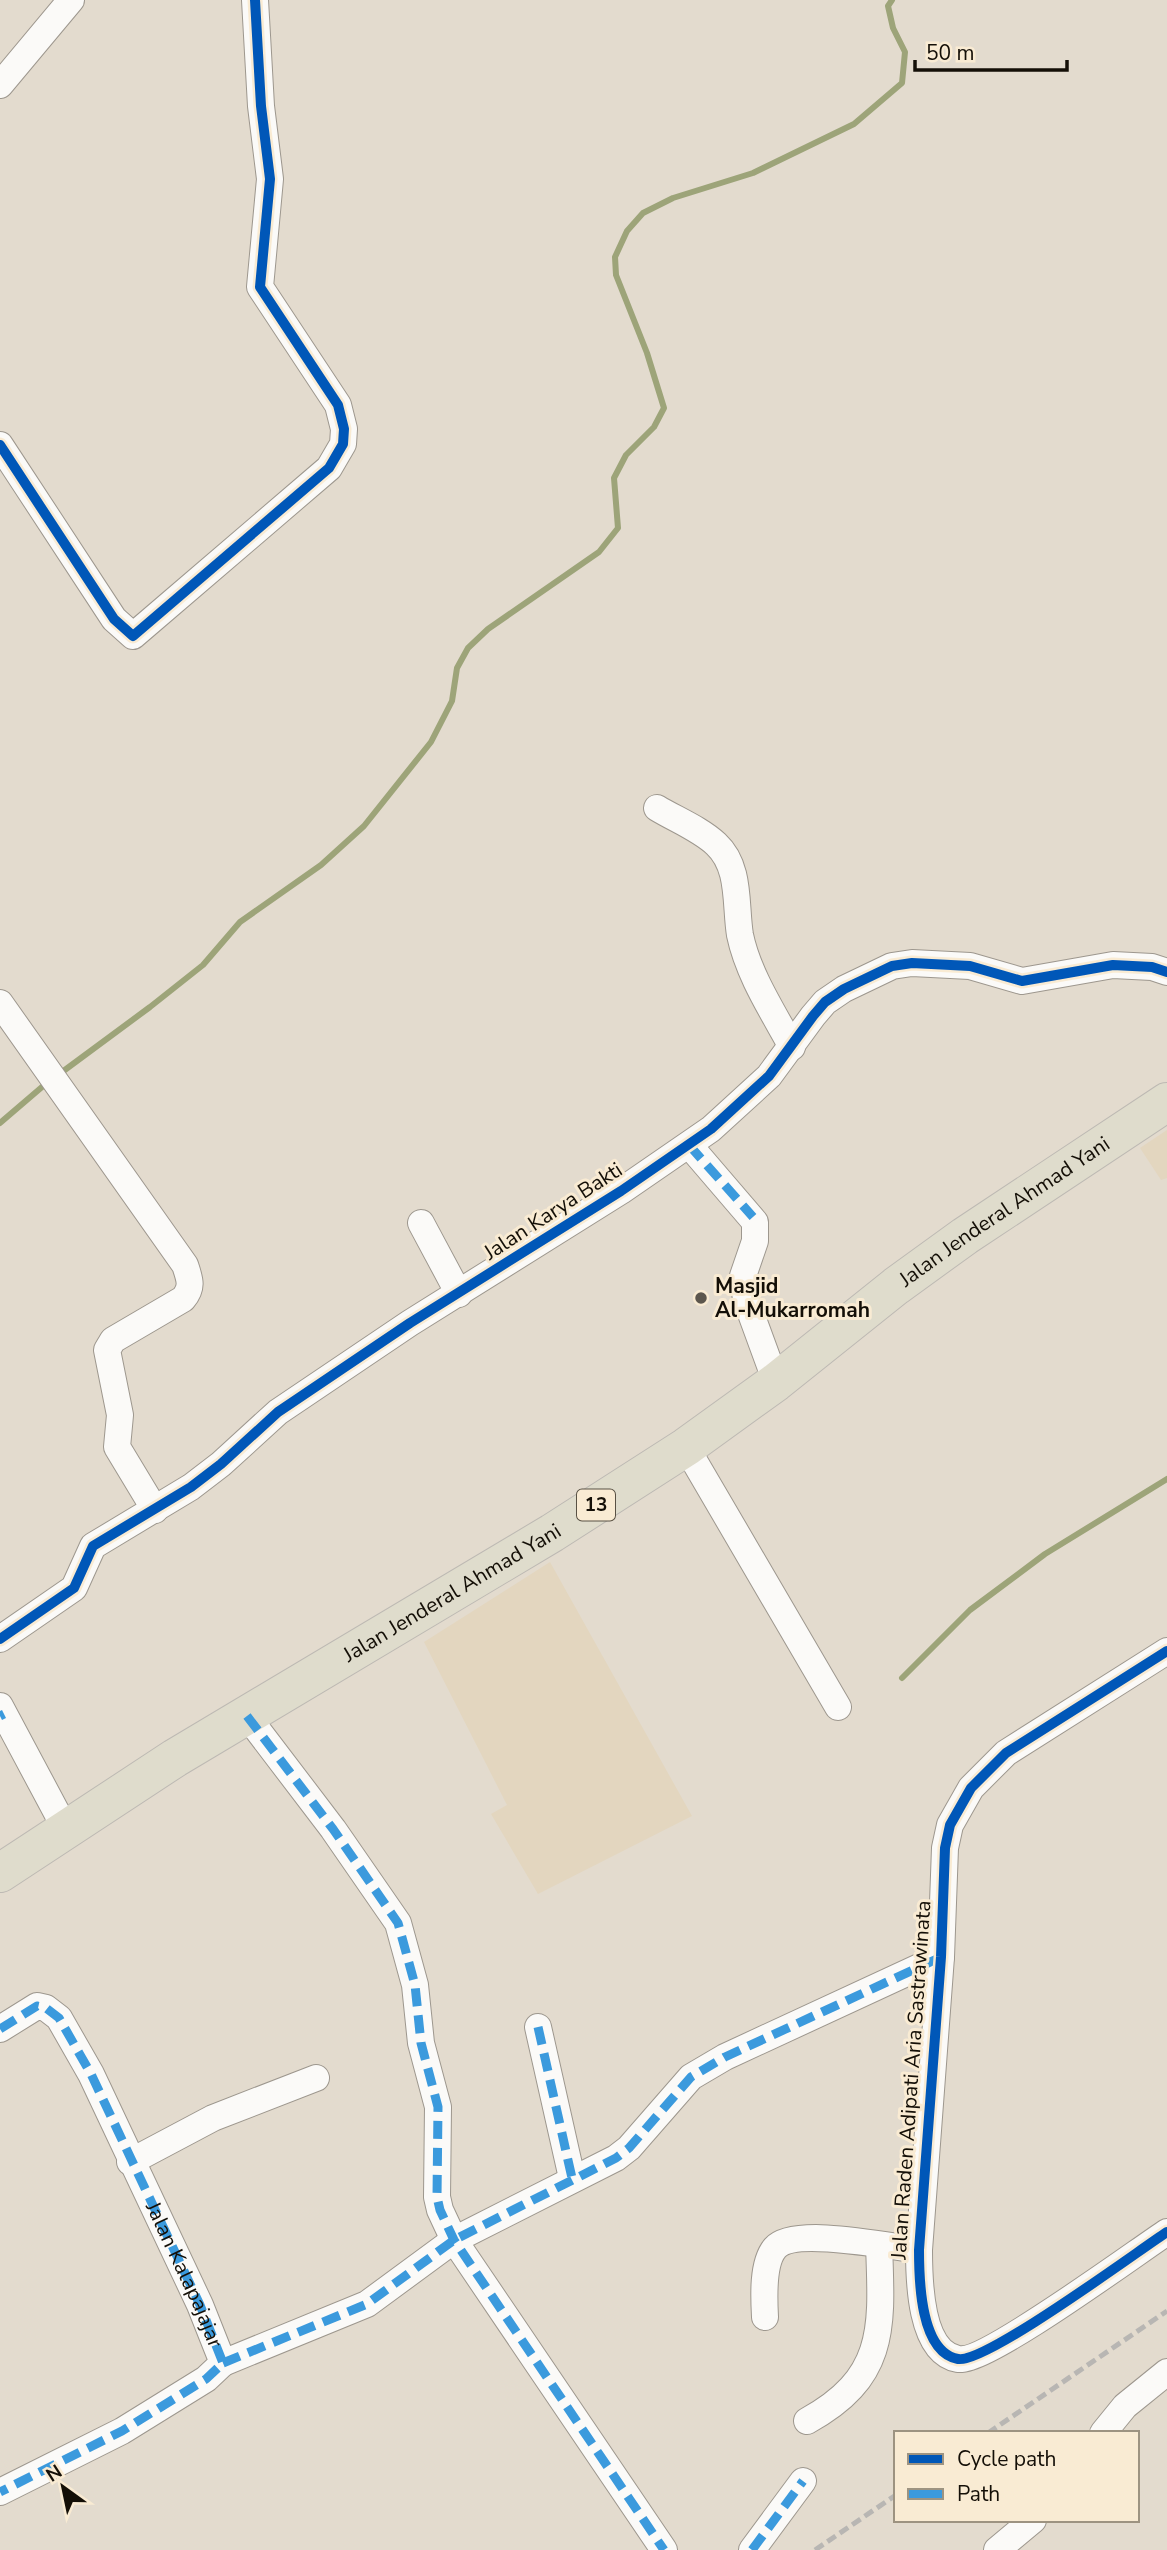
<svg xmlns="http://www.w3.org/2000/svg" width="1167" height="2550" viewBox="0 0 1167 2550" font-family="'Nunito Sans',sans-serif">
<style>
.built{fill:#e3d6bf}
.lines{fill:none;stroke-linecap:round;stroke-linejoin:round}
.stream{stroke:#9da479;stroke-width:6}
.minor-casing{stroke:#9d978e;stroke-width:28}
.highway-casing{stroke:#bdb9b3;stroke-width:40}
.minor{stroke:#fbfaf8;stroke-width:26}
.highway{stroke:#dfdccc;stroke-width:38}
.rail{stroke:#b8b6b3;stroke-width:5;stroke-dasharray:10 5;stroke-linecap:butt}
.quiet{stroke:#3b9add;stroke-width:9;stroke-dasharray:18 9;stroke-linecap:butt}
.cycleway-casing{stroke:#f9ebd3;stroke-width:15}
.cycleway{stroke:#0057b8;stroke-width:10}
.poi-dot{fill:#5c564d;stroke:#f9ebd3;stroke-width:2.5}
.labels{text-anchor:middle;dominant-baseline:central;stroke-width:6;stroke-linejoin:round;paint-order:stroke}
.shield{fill:#f9ebd3;stroke:#595144;stroke-width:2}
.shield-label{font-size:19px;font-weight:bold;fill:#140f07}
.street-label{font-size:21px;fill:#140f07;stroke:#f9ebd3}
.poi-label{font-size:21px;font-weight:bold;fill:#140f07;stroke:#f9ebd3;text-anchor:start}
</style>
<rect width="100%" height="100%" fill="#e3dbce"/>
<!-- built -->
<g class="built">
<polygon points="1167,1130 1167,1178 1161,1180 1140,1148"/>
<polygon points="550,1562 692,1816 538,1894 491,1814 507,1805 424,1642"/>
</g>
<g class="lines">
<!-- stream -->
<g class="stream">
<polyline points="58,1075 150,1007 203,965 240,922 321,865 364,826 431,742 452,701 457,668 468,648 488,629 599,552 618,528 614,478 626,455 654,427 664,408 647,353 616,275 615,257 627,231 643,213 673,198 753,173 854,124 902,83 905,52 893,28 888,6 892,0"/>
<polyline points="0,1123 49,1081"/>
<polyline points="902,1678 970,1610 1045,1554 1167,1479"/>
</g>
<defs>
<g id="minor">
<polyline points="0,85 71,0"/>
<polyline points="0,445 114,619 133,636 329,468 343,444 344,429 338,405 260,287 270,179 261,106 255,0"/>
<path d="M657 808C675 819 700 829 716 844 741 867 735 905 740 935 748 974 773 1012 792 1047"/>
<path d="M0 1003 185 1265C190 1280 193 1287 183 1299L113 1340 107 1350 120 1415 117 1447 155 1510"/>
<polyline points="689,1145 755,1222 755,1241 743,1276 746,1300 776,1382"/>
<polyline points="421,1223 459,1294"/>
<polyline points="686,1447 838,1707"/>
<polyline points="0,1639 74,1588 93,1546 191,1487 221,1464 278,1412 410,1323 621,1191 711,1129 769,1076 813,1016 825,1002 844,989 892,966 912,963 970,966 1022,981 1113,965 1152,967 1167,972"/>
<path d="M1167 1651 1006 1753 971 1788 950 1825 945 1848 941 1957 919 2250C919 2280 920 2352 958 2359 985 2364 1135 2253 1167 2232"/>
<polyline points="0,1706 65,1828"/>
<polyline points="247,1716 333,1829 398,1923 415,1985 421,2043 438,2107 437,2197 440,2210 454,2240 664,2550"/>
<polyline points="538,2027 572,2178"/>
<path id="s1" d="M0 2029 37 2006 46 2008 59 2018 91 2074 200 2305 223 2363 206 2379 122 2431 0 2492"/>
<polyline points="130,2162 213,2118 316,2078"/>
<path d="M765 2317C764 2298 762 2263 775 2248 794 2226 891 2247 919 2250"/>
<polyline points="223,2363 367,2304 454,2240 616,2158 629,2148 691,2077 725,2057 941,1957"/>
<path d="M807 2421C887 2377 882 2327 879 2245"/>
<polyline points="1103,2433 1125,2406 1167,2372"/>
<polyline points="752,2550 803,2481"/>
<polyline points="997,2550 1033,2520"/>
</g>
<g id="highway">
<path id="s2" d="M0 1873 175 1758 552 1533 686 1447 776 1382 896 1286 965 1236 1167 1102"/>
</g>
</defs>
<!-- minor casing -->
<use href="#minor" class="minor-casing"/>
<!-- highway casing -->
<use href="#highway" class="highway-casing"/>
<!-- minor -->
<use href="#minor" class="minor"/>
<!-- highway -->
<use href="#highway" class="highway"/>
<!-- rail -->
<g class="rail">
<polyline points="988,2433 1167,2311"/>
<polyline points="815,2550 896,2495"/>
</g>
<!-- quiet -->
<g class="quiet">
<polyline points="689,1145 753,1217"/>
<polyline points="0,1716 4,1714"/>
<polyline points="247,1716 333,1829 398,1923 415,1985 421,2043 438,2107 437,2197 440,2210 454,2240 664,2550"/>
<polyline points="538,2027 572,2178"/>
<polyline points="0,2029 37,2006 46,2008 59,2018 91,2074 200,2305 223,2363 206,2379 122,2431 0,2492"/>
<polyline points="223,2363 367,2304 454,2240 616,2158 629,2148 691,2077 725,2057 941,1957"/>
<polyline points="752,2550 803,2481"/>
</g>
<defs>
<g id="cycleway">
<polyline points="0,445 114,619 133,636 329,468 343,444 344,429 338,405 260,287 270,179 261,106 255,0"/>
<polyline points="0,1639 74,1588 93,1546 191,1487 221,1464 278,1412 410,1323 621,1191 711,1129 769,1076 813,1016 825,1002 844,989 892,966 912,963 970,966 1022,981 1113,965 1152,967 1167,972"/>
<path d="M1167 1651 1006 1753 971 1788 950 1825 945 1848 941 1957 919 2250C919 2280 920 2352 958 2359 985 2364 1135 2253 1167 2232"/>
</g>
</defs>
<!-- cycleway casing -->
<use href="#cycleway" class="cycleway-casing"/>
<!-- cycleway -->
<use href="#cycleway" class="cycleway"/>
</g>
<!-- markers -->
<circle class="poi-dot" cx="701" cy="1298" r="7"/>
<g class="labels">
<!-- shield labels -->
<rect class="shield" x="577" y="1489.5" width="38" height="31" rx="5"/>
<g class="shield-label">
<text x="596" y="1505">13</text>
</g>
<!-- street labels -->
<g class="street-label">
<text transform="translate(553 1211) rotate(-33)">Jalan Karya Bakti</text>
<text stroke="none"><textPath href="#s2" startOffset="1204">Jalan Jenderal Ahmad Yani</textPath></text>
<text stroke="none"><textPath href="#s2" startOffset="532">Jalan Jenderal Ahmad Yani</textPath></text>
<text transform="translate(911 2080) rotate(-86)">Jalan Raden Adipati Aria Sastrawinata</text>
<text stroke="none"><textPath href="#s1" startOffset="355">Jalan Kalapajajar</textPath></text>
</g>
<!-- poi labels -->
<g class="poi-label">
<text x="715" y="1286">Masjid<tspan x="715" dy="24">Al-Mukarromah</tspan></text>
</g>
</g>
<!-- legend -->
<rect x="894" y="2431" width="245" height="91" fill="#f9ebd3" stroke="#9d9381" stroke-width="2"/>
<rect x="908" y="2454" width="35" height="10" fill="#0057b8" stroke="#9d9381" stroke-width="2"/>
<text x="957" y="2466" font-size="21" fill="#140f07">Cycle path</text>
<rect x="908" y="2489" width="35" height="10" fill="#3b9add" stroke="#9d9381" stroke-width="2"/>
<text x="957" y="2501" font-size="21" fill="#140f07">Path</text>
<!-- north arrow -->
<g transform="translate(63 2487) rotate(327)" stroke="#f9ebd3" stroke-width="5" paint-order="stroke">
<path d="M0-5L12 26L0 18L-12 26Z" fill="#140f07"/>
<text y="-10" font-size="19" font-weight="bold" text-anchor="middle" fill="#140f07">N</text>
</g>
<!-- scale -->
<path d="M915 60v10h152v-10" fill="none" stroke="#140f07" stroke-width="3.5"/>
<text x="926" y="60" font-size="21" fill="#140f07" stroke="#f9ebd3" stroke-width="5" paint-order="stroke">50 m</text>
</svg>
